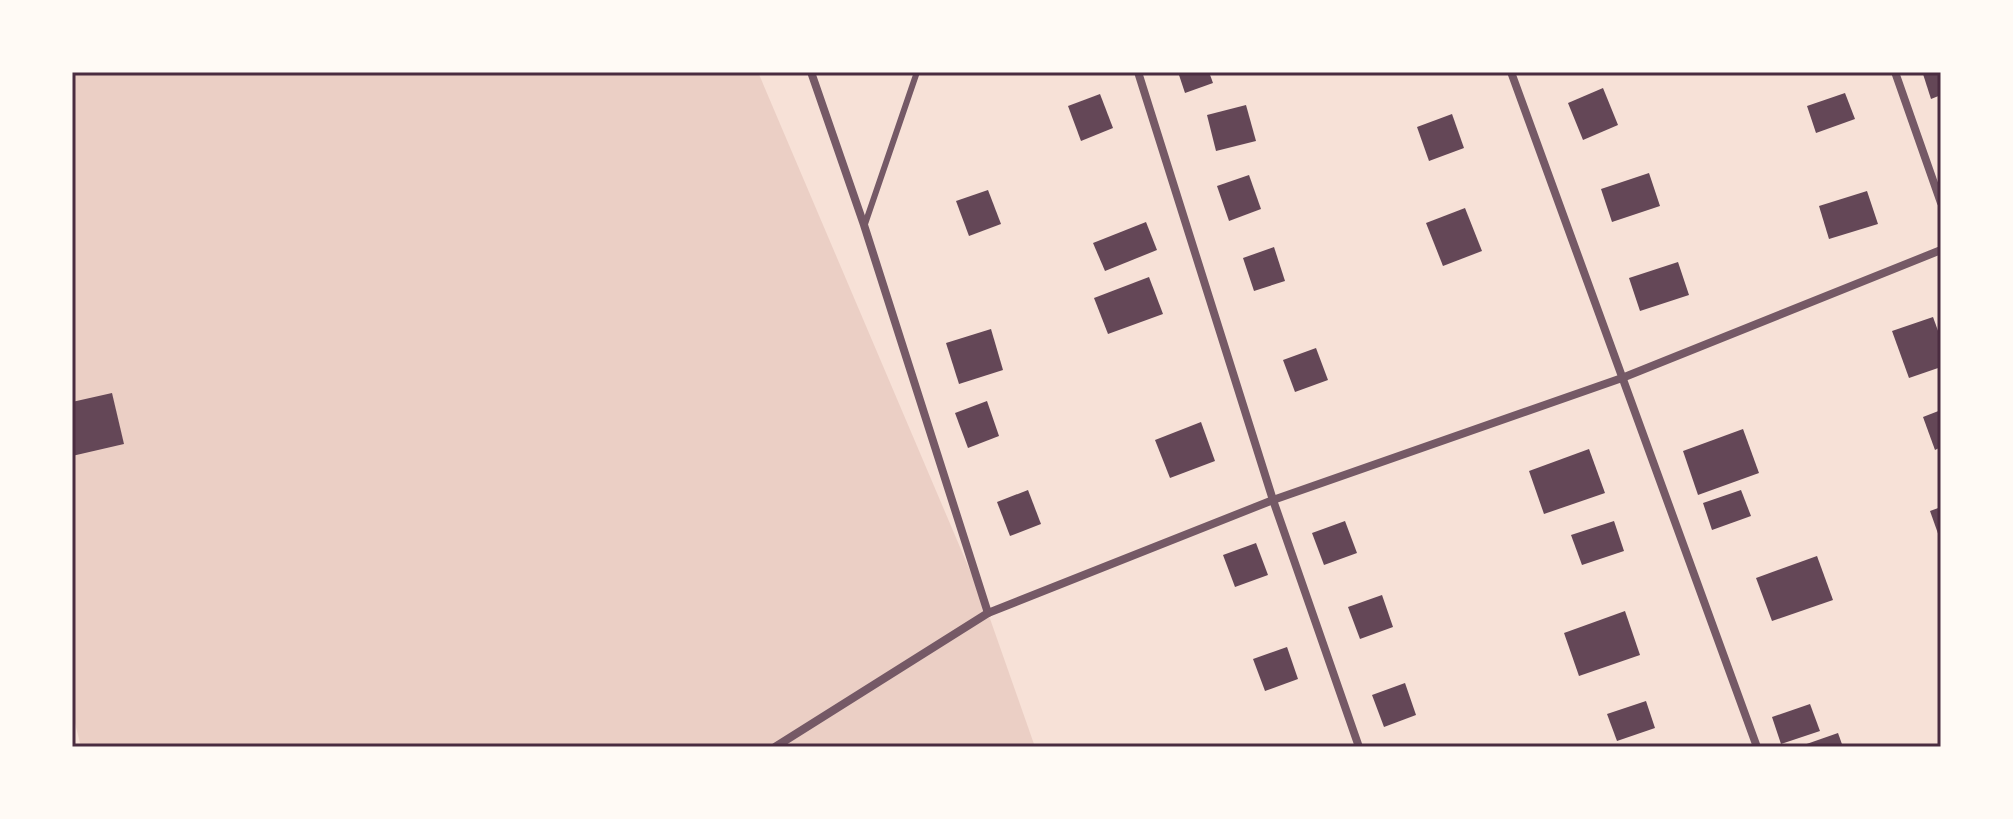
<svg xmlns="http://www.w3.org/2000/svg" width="2013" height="819" viewBox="0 0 2013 819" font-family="'Alegreya Sans',sans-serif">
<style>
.green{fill:#ebcfc5}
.building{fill:#644757}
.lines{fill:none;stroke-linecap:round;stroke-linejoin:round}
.service{stroke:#755966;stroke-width:6}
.minor{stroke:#755966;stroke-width:8}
.neatline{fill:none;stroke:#4a2c40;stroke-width:3}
</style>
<rect width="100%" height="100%" fill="#f7e1d7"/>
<!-- green -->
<polygon class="green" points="72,72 758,72 988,613 1035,747 81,747 72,711"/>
<!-- building -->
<g class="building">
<polygon points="1178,72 1209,72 1213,83 1185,93"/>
<polygon points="1928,72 1941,72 1941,95 1931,99 1923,74"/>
<polygon points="1603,88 1618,125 1583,140 1568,103"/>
<polygon points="1845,93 1855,119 1816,133 1807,106"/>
<polygon points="1100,94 1113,128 1081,141 1068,106"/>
<polygon points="1246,105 1256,141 1216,151 1207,115"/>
<polygon points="1452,114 1464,148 1429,161 1417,127"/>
<polygon points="1649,173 1660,206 1612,222 1601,189"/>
<polygon points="1249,175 1261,209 1229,221 1217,186"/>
<polygon points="988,190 1001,224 969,236 956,201"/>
<polygon points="1867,191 1878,224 1829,239 1819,206"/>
<polygon points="1465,208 1482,251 1443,266 1426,223"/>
<polygon points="1146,222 1157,250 1105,271 1093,243"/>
<polygon points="1274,247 1285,281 1254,291 1243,258"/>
<polygon points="1678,262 1689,295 1640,311 1629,278"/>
<polygon points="1149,277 1163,314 1108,334 1094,298"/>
<polygon points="1933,317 1941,339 1941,367 1909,378 1892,331"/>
<polygon points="991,329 1003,370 959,384 946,343"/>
<polygon points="1316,348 1328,380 1295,392 1283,360"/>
<polygon points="112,393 124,444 72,456 72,402"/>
<polygon points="987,401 999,436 968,448 955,413"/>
<polygon points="1941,410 1941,447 1935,450 1923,417"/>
<polygon points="1201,422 1215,461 1170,478 1155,440"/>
<polygon points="1743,429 1759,473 1698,495 1683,451"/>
<polygon points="1589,449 1605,493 1544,514 1529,471"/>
<polygon points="1028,490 1041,524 1010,536 997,502"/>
<polygon points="1741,490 1751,516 1712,530 1703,503"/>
<polygon points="1941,507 1941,542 1930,511"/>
<polygon points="1345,521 1357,553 1324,565 1312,533"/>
<polygon points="1614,521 1624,551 1582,565 1571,535"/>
<polygon points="1256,543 1268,575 1235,587 1223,555"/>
<polygon points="1817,556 1833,600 1772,621 1756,578"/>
<polygon points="1382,595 1393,627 1360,639 1348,607"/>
<polygon points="1625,611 1640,655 1579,676 1564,633"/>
<polygon points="1287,647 1298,679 1265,691 1253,659"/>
<polygon points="1405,683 1416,715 1384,727 1372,695"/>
<polygon points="1646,701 1655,728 1617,741 1607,714"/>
<polygon points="1810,704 1820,731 1781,744 1772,717"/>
<polygon points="1838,733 1843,747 1798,747"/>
</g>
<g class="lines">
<!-- service -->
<polyline class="service" points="865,224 917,72"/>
<!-- minor -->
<g class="minor">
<polyline points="811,72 864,225 988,613"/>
<polyline points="1138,72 1273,500 1359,747"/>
<polyline points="1511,72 1757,747"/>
<polyline points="1895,72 1941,203"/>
<polyline points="775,747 988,613 1273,500 1622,378 1941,250"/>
</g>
</g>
<!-- border -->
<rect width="2013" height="819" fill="none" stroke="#fffaf5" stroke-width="148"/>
<rect x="74" y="74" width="1865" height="671" class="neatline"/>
</svg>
